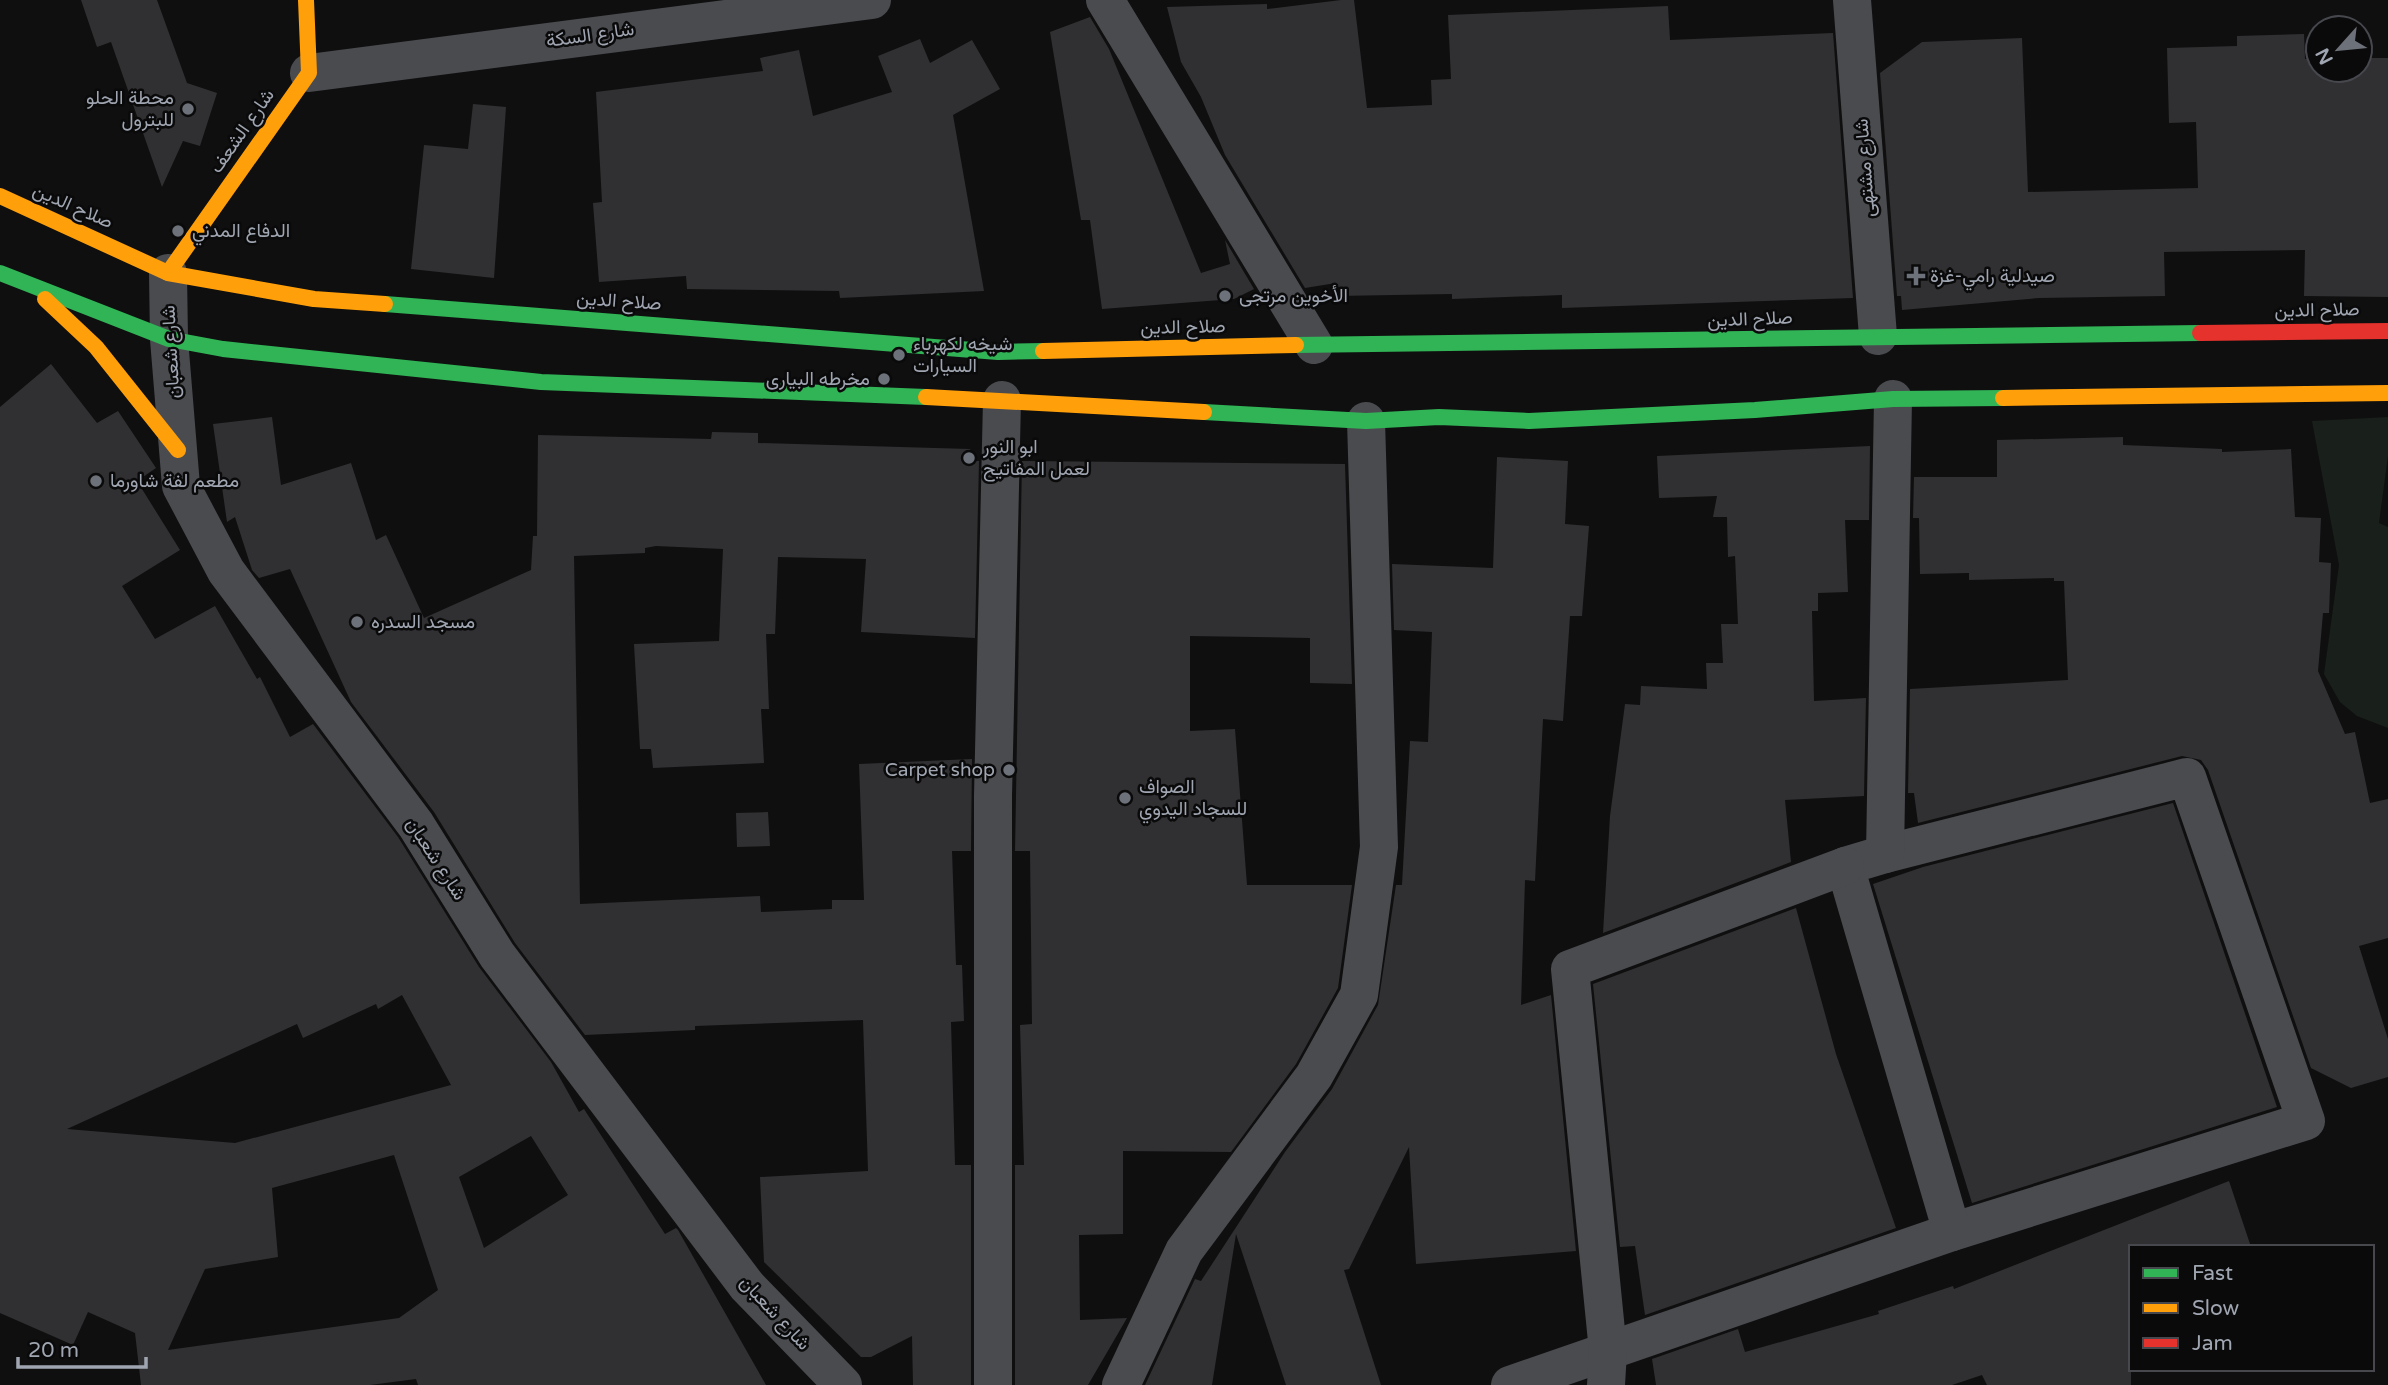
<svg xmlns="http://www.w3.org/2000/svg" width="2388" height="1385" viewBox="0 0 2388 1385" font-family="'Varela Round',Vazirmatn,sans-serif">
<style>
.green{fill:#191f1a}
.building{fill:#303032;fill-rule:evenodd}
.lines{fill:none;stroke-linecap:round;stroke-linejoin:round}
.street{stroke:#4a4b4f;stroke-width:38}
.fast{stroke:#30b455;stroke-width:16}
.slow{stroke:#ff9f0a;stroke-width:16}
.jam{stroke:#e5322d;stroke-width:16}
.poi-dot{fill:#6d7179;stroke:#0a0a0b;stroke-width:2.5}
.labels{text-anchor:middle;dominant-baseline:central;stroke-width:5;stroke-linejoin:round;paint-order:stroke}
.street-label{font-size:19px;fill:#a0a6b1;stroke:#0a0a0b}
.poi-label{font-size:19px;fill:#a0a6b1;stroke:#0a0a0b;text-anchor:start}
</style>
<rect width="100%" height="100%" fill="#0f0f10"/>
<!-- green -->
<polygon class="green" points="2388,417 2388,456 2379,523 2388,527 2388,728 2357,716 2340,702 2324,674 2339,565 2312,421"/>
<!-- building -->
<g class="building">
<polygon points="81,0 157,0 187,83 217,93 200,146 183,141 162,187 111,42 97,47"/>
<polygon points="1341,0 1354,0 1367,108 1432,105 1431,80 1451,79 1448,15 1668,6 1670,40 1833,33 1853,298 1562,308 1562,295 1452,299 1452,294 1336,296 1336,283 1305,288 1225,155 1201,97 1181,62 1167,7 1267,4 1267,9"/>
<polygon points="1090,17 1109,49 1201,273 1230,264 1225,240 1254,289 1234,299 1102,309 1090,220 1081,220 1050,32"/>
<polygon points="2304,34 2305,59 2318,59 2318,70 2360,70 2360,58 2388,58 2388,297 2304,296 2305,250 2164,252 2165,296 2039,298 1902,310 1901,296 1897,296 1880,73 1922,42 2022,38 2028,192 2198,188 2196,122 2169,123 2167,48 2237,46 2237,36"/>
<polygon points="920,39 930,63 972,40 1000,89 953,115 984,291 840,298 839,291 687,289 686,276 599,282 593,203 602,202 596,92 763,71 760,58 799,50 813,116 892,92 878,56"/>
<polygon points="473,104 506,107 494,278 411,269 424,145 468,149"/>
<path d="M51 364 97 423 118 411 156 468 137 481 180 550 122 586 155 639 215 606 257 679 260 677 290 737 313 724 398 837 479 967 551 1062 579 1112 584 1109 665 1234 676 1228 678 1230 766 1385H418L416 1379 370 1385H141L135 1333 88 1312 73 1345 0 1313V407ZM402 995 451 1085 235 1143 67 1129 297 1024 303 1038 376 1004 378 1009ZM531 1136 568 1195 484 1248 459 1177ZM394 1155 438 1290 399 1318 168 1350 205 1269 278 1257 272 1188Z"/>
<polygon points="272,417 281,485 351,463 376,540 386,535 424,618 531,570 533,536 537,536 538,435 711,439 712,432 758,433 758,443 970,449 975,461 979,461 975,638 861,632 866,559 778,557 775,634 766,634 769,709 761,709 764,763 653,768 651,749 640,749 634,644 719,641 723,549 656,546 645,548 645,553 574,556 580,904 760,896 761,912 832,909 832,900 864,900 859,764 972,759 971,851 952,851 956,965 962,965 964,1021 951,1022 955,1165 971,1165 971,1385 913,1385 912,1336 871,1357 861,1357 764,1262 760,1177 868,1171 863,1020 695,1026 695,1030 585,1035 515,943 434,812 351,702 290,569 259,578 252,570 235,517 227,522 213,424"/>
<polygon points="2123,437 2123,445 2222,449 2222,452 2291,449 2295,517 2321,518 2319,562 2331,563 2329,613 2323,613 2318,671 2345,734 2355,732 2370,803 2388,799 2388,938 2359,946 2388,1039 2388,1077 2351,1088 2311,1068 2208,770 2201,760 2182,756 1918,823 1914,793 1908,793 1910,689 2068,680 2064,581 2054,581 2054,578 1969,580 1969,573 1920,574 1919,518 1913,518 1914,477 1997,477 1997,440"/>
<polygon points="1870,446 1869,520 1845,520 1848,592 1818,593 1818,611 1812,611 1814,701 1866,698 1864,796 1785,800 1791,862 1603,933 1610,816 1625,704 1640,705 1641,686 1707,689 1706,663 1723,663 1721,624 1738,624 1735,556 1728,557 1727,517 1713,517 1717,496 1659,498 1657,456"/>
<polygon points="1497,457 1568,461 1565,524 1589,526 1582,616 1570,616 1563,721 1543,719 1535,881 1525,880 1521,1005 1551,995 1576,1251 1416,1264 1409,1147 1349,1269 1344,1270 1381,1385 1286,1385 1236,1234 1212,1385 1145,1385 1195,1279 1201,1281 1285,1152 1332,1089 1378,1005 1396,885 1402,885 1410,741 1428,742 1432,632 1394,630 1392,564 1493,568"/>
<polygon points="1022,461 1345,464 1352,684 1310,683 1310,638 1190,636 1190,731 1235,729 1247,885 1352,885 1338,988 1296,1064 1231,1152 1123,1151 1123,1234 1079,1235 1080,1320 1127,1318 1088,1385 1015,1385 1015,1165 1024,1165 1020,1025 1032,1024 1030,851 1015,851"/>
<polygon points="2173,803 2277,1107 1972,1203 1873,884 1923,867"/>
<polygon points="768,812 770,846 737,847 736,813"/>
<polygon points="1796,908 1836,1054 1896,1228 1645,1315 1635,1246 1620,1247 1593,984"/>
<polygon points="2229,1181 2251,1247 2131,1247 2131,1385 1987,1385 1982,1375 1952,1385 1656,1385 1652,1359 1738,1329 1745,1352 1879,1314 1878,1311 1953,1286 1954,1289"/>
</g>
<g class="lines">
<!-- street -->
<g class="street">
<polyline points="1105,0 1314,345"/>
<polyline points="1852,0 1878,336"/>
<polyline points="309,73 872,0"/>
<polyline points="168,273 169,339 181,486 226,571 416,825 497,955 747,1286 843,1385"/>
<polyline points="1885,854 2187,777 2306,1121 1952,1232"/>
<polyline points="993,1385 993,796 1002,400"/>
<polyline points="1121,1385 1184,1251 1314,1076 1359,995 1379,847 1366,421"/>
<polyline points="1510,1385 1952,1232 1845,866 1885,854 1893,399"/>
<polyline points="1606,1385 1608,1351 1570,969 1845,866"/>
</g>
<!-- fast -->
<g class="fast">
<polyline points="0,273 169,339 223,349 541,382 926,397"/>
<polyline points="385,304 998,352 1043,351"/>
<polyline points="1296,345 2200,333"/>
<polyline points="1204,412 1366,421 1439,417 1529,421 1755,410 1893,399 2003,398"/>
</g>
<!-- slow -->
<g class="slow">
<polyline points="0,196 168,273 314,299 385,304"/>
<polyline points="168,273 309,73 306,0"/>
<polyline points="45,299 96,347 178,450"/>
<polyline points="1043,351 1296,345"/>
<polyline points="926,397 1204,412"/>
<polyline points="2003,398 2388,393"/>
</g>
<!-- jam -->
<polyline class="jam" points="2200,333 2388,331"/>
</g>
<!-- markers -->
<g class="poi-dot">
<circle cx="188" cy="109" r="7"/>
<circle cx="178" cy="231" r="7"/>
<path d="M1912.5 265.5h7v7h7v7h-7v7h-7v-7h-7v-7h7z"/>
<circle cx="1225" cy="296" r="7"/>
<circle cx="899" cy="355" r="7"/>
<circle cx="884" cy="379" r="7"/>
<circle cx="969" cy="458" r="7"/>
<circle cx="96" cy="481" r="7"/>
<circle cx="357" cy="622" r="7"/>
<circle cx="1009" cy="770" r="7"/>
<circle cx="1125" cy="798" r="7"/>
</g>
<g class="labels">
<!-- street labels -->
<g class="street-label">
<text transform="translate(590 35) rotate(-8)">شارع السكة</text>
<text transform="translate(242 131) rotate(-55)">شارع الشعف</text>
<text transform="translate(1865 168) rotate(-94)">شارع مشتهى</text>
<text transform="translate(73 206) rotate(24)">صلاح الدين</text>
<text transform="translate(619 301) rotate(4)">صلاح الدين</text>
<text transform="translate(2317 310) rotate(-1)">صلاح الدين</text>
<text transform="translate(1750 319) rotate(-2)">صلاح الدين</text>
<text transform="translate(1183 327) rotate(-1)">صلاح الدين</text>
<text transform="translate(171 352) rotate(-93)">شارع شعبان</text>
<text transform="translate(436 859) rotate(57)">شارع شعبان</text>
<text transform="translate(775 1313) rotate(47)">شارع شعبان</text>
</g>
<!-- poi labels -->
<g class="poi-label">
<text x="174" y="98" text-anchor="end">محطة الحلو<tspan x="174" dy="22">للبترول</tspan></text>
<text x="192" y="231">الدفاع المدني</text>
<text x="1930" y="276">صيدلية رامي-غزة</text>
<text x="1239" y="296">الأخوين مرتجى</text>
<text x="913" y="344">شيخه لكهرباء<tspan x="913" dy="22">السيارات</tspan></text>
<text x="870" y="379" text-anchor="end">مخرطه البيارى</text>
<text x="983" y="447">ابو النور<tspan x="983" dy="22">لعمل المفاتيح</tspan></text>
<text x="110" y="481">مطعم لفة شاورما</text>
<text x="371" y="622">مسجد السدره</text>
<text x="995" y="770" text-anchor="end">Carpet shop</text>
<text x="1139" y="787">الصواف<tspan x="1139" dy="22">للسجاد اليدوي</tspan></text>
</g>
</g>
<!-- legend -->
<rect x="2129" y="1245" width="245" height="126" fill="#0a0a0b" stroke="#46484d" stroke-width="2"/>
<rect x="2143" y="1268" width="35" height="10" fill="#30b455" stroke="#46484d" stroke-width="2"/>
<text x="2192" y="1280" font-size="21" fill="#a0a6b1">Fast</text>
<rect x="2143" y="1303" width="35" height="10" fill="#ff9f0a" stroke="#46484d" stroke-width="2"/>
<text x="2192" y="1315" font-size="21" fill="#a0a6b1">Slow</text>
<rect x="2143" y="1338" width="35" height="10" fill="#e5322d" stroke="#46484d" stroke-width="2"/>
<text x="2192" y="1350" font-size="21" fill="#a0a6b1">Jam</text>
<!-- north arrow -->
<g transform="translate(2339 49) rotate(243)"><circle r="33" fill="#0a0a0b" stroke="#46484d" stroke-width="2"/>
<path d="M0-5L12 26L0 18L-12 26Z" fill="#6d7179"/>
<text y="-10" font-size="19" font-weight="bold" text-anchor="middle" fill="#a0a6b1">N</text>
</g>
<!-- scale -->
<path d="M18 1357v10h128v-10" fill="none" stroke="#a0a6b1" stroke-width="3.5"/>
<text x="28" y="1357" font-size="21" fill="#a0a6b1" stroke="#0a0a0b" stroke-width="5" paint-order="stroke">20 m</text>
</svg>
